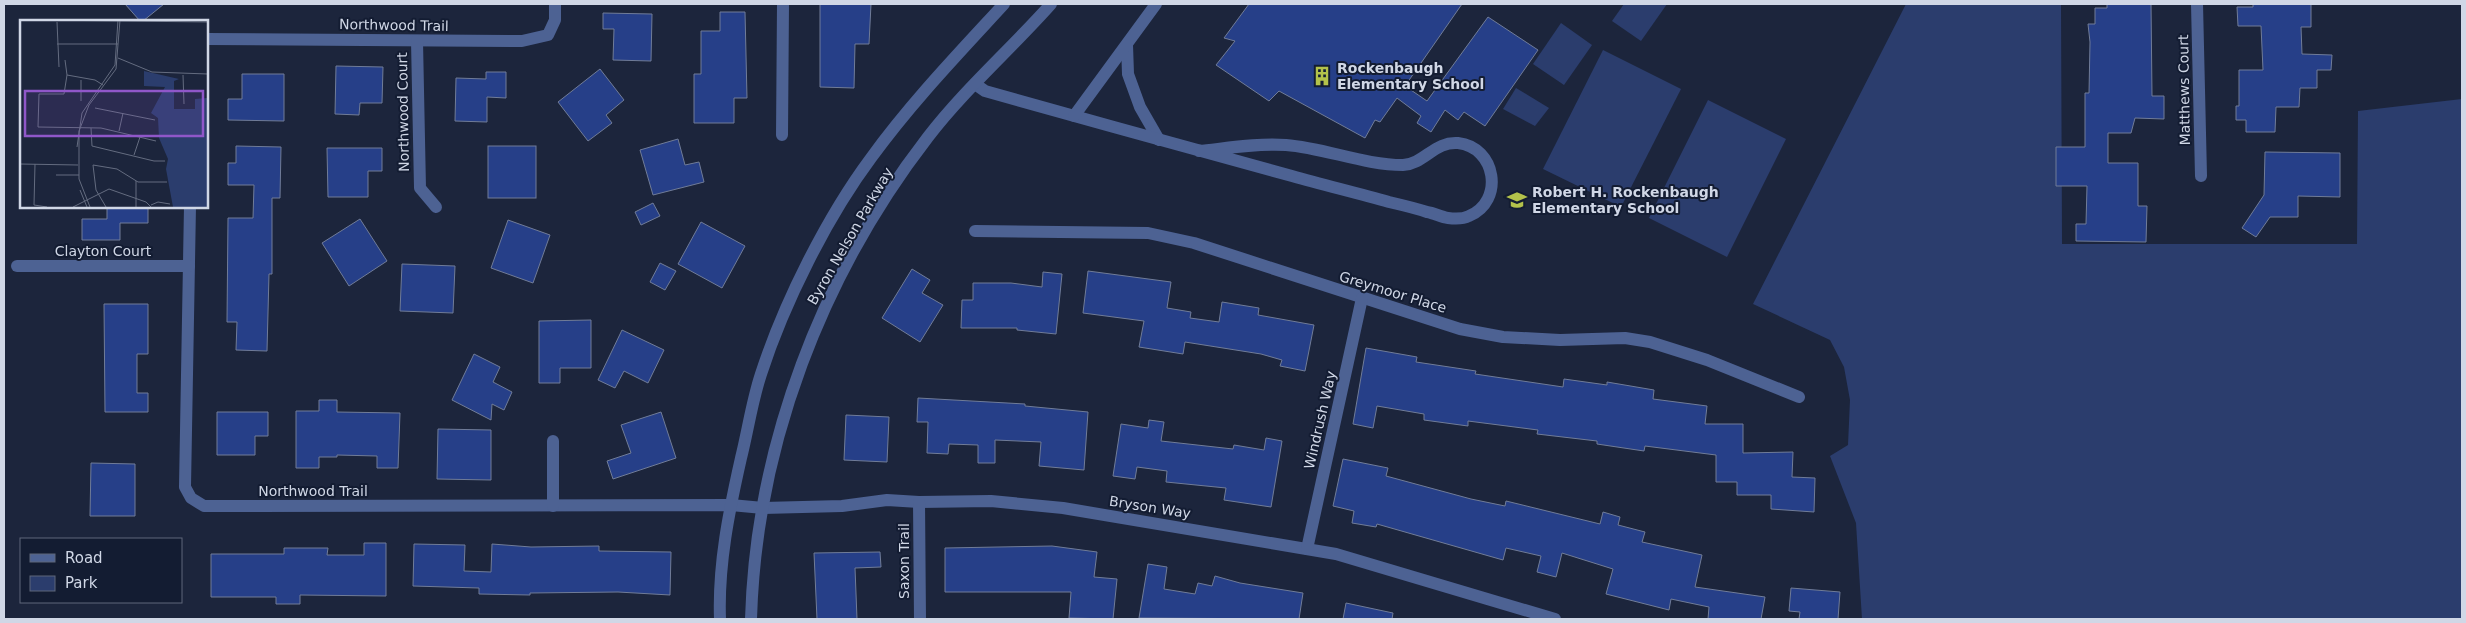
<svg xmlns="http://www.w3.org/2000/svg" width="2466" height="623" viewBox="0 0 2466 623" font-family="'DejaVu Sans',sans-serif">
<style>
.green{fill:#2b3d6d}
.building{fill:#263f88;stroke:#707c98}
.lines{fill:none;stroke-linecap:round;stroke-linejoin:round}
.minor{stroke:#4d6293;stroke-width:12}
.labels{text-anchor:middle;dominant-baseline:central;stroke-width:4;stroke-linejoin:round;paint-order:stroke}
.street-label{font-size:14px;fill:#d0d7e6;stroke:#131c32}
.poi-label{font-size:14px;font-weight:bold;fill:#d0d7e6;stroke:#131c32;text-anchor:start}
.inset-road{fill:none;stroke:#646c80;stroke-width:1}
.view{fill:#9057c9;fill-opacity:0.15;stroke:#9057c9;stroke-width:2.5}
.inset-edge{fill:none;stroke:#d0d7e6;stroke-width:2.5}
</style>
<rect width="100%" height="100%" fill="#1c253c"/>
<!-- green -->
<g class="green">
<polygon points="1624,4 1667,4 1641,41 1612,21"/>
<polygon points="1906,4 2061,4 2062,244 2357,244 2358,111 2462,99 2462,619 1862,619 1856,523 1830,456 1848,445 1850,400 1844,367 1830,340 1753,304"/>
<polygon points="1561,23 1592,45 1564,85 1533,64"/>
<polygon points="1603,50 1681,89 1621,207 1543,169"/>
<polygon points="1516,88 1549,108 1535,126 1503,109"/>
<polygon points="1708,100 1786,139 1727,257 1649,218"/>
</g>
<!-- building -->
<g class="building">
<polygon points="125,4 164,4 143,21 140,21"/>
<polygon points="820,4 871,4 869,44 855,44 854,88 820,87"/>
<polygon points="1249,4 1462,4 1405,86 1427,101 1488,17 1538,50 1485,126 1464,112 1458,120 1445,110 1431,132 1417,123 1421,116 1397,98 1380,122 1375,120 1365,138 1279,91 1269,101 1216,65 1235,41 1224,38"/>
<polygon points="2107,4 2151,4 2152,96 2164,96 2164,119 2135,118 2131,133 2108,133 2108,163 2138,163 2138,206 2147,206 2146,242 2076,241 2076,224 2086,224 2087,186 2056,186 2056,147 2085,147 2085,93 2089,93 2090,42 2088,24 2095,24 2095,8 2107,8"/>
<polygon points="2253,4 2311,4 2311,27 2301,27 2302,54 2332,55 2331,70 2317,70 2317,88 2300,88 2299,107 2276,107 2275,132 2246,132 2246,120 2236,120 2236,106 2239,106 2239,70 2263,70 2261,26 2238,26 2237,7 2253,7"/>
<polygon points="720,12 745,12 747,98 734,98 734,123 694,123 694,74 701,74 701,31 720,31"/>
<polygon points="603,13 652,14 651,61 613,60 614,29 603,29"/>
<polygon points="336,66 383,67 382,103 360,103 359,115 335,114"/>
<polygon points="600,69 624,100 606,115 612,123 588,141 558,102"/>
<polygon points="486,72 506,72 506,98 487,97 487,122 455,121 456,78 486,79"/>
<polygon points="242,74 284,74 284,121 228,120 228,99 242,99"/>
<polygon points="678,139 685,165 699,162 704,182 653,195 640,150"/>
<polygon points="236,146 281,147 280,198 272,198 272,274 269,274 267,351 236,350 237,322 227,322 228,218 253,218 254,185 228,185 228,163 236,163"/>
<rect x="488" y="146" width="48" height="52"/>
<polygon points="327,148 382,148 382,171 368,171 368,197 328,197"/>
<polygon points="2265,152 2340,153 2340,197 2298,196 2298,217 2270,217 2256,237 2242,228 2264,195"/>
<polygon points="653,203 660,216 641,225 635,212"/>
<polygon points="107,206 148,206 148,223 120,223 120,240 82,240 82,219 107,219"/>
<polygon points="360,219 387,261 349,286 322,243"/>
<polygon points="508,220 550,235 533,283 491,268"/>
<polygon points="701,222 745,246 722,288 678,264"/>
<polygon points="660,263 676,271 665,290 650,282"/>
<polygon points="402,264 455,266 453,313 400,311"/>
<polygon points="912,269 930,280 922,293 943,305 920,342 882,318"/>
<polygon points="1088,271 1171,282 1167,308 1191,312 1190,318 1219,322 1222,302 1259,308 1258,315 1314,325 1305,371 1280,366 1282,360 1261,354 1185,342 1183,354 1139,347 1144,321 1083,313"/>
<polygon points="1043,272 1062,274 1056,334 1017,330 1017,328 961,328 962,300 973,300 973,283 1011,283 1042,287"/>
<polygon points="104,304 148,304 148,354 137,354 137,393 148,393 148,412 105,412"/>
<polygon points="591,320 591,368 560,368 560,383 539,383 539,321"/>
<polygon points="622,330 664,350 648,383 624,371 615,388 598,380"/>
<polygon points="1366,348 1417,357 1416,362 1476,371 1475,374 1563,387 1564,379 1607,385 1607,382 1654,390 1653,399 1707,406 1705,424 1743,424 1743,453 1793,452 1792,477 1815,478 1814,512 1771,509 1771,495 1737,495 1737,482 1716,482 1716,455 1645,446 1644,451 1597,444 1597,441 1537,434 1538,430 1468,421 1468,426 1424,420 1424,414 1377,406 1373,428 1353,424"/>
<polygon points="474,354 500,367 493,382 512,392 504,410 492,404 491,420 452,400"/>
<polygon points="918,398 1025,404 1025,406 1088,412 1084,470 1039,466 1041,442 995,440 995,463 978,463 978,445 949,444 948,454 927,453 928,422 917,422"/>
<polygon points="319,400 337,400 337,412 400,413 398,468 377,468 377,456 337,455 337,457 319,457 319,468 296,468 296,411 319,411"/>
<polygon points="217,412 268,412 268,436 255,436 255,455 217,455"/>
<polygon points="661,412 676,458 613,479 607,461 631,453 621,425"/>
<polygon points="846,415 889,417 887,462 844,460"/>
<polygon points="1149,420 1164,422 1161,441 1233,449 1234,445 1264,450 1266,438 1282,441 1271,507 1224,500 1226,488 1166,482 1167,471 1137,467 1135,479 1113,476 1121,424 1148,428"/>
<polygon points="438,429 491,430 491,480 437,479"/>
<polygon points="1343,459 1388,468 1386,476 1471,499 1505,506 1506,501 1600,524 1603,512 1620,517 1618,525 1645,532 1642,542 1702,555 1695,587 1765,597 1761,619 1708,619 1709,607 1671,599 1669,610 1606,594 1613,569 1562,553 1556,577 1537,572 1541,556 1506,548 1503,560 1377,524 1376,527 1352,523 1354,511 1333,506"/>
<polygon points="91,463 135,464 135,516 90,516"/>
<polygon points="364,543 386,543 386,596 300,595 300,604 276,604 276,597 211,597 211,554 284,554 284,548 328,548 327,555 364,555"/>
<polygon points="414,544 465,545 464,571 491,572 492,544 531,547 599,546 599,551 671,552 670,595 618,592 530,593 530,595 479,594 479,588 413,586"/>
<polygon points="1052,546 1097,552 1094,577 1117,579 1113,619 1069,618 1071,592 945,592 945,548"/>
<polygon points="880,552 881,567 855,568 857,619 817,619 814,553"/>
<polygon points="1148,564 1167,567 1164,589 1195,594 1198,583 1212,586 1215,576 1240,583 1303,593 1299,619 1139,618"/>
<polygon points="1791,588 1840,592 1838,619 1799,619 1800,612 1789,611"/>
<polygon points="1346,603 1393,613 1392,619 1343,619"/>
</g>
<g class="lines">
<!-- minor -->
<g class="minor">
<polyline points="2197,4 2201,176"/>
<polyline points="206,39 522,41 548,35 555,20 555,4"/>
<polyline points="417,41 420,188 436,207"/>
<polyline points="1127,45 1128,74 1140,107 1159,140"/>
<path d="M975 84 985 91C1087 120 1190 148 1292 176 1324 185 1357 193 1389 202 1402 205 1415 208 1427 212 1434 213 1441 217 1448 218 1455 219 1463 219 1469 216 1505 201 1496 147 1458 143 1435 141 1424 164 1403 165 1364 165 1325 148 1286 145 1258 143 1228 148 1199 151"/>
<polyline points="1074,116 1156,4"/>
<polyline points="782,135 783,4"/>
<polyline points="190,206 185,487 191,498 204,506 731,505 763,508 842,506 887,500 919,502 991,501 1063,508 1336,554 1555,619"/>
<polyline points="975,231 1148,233 1194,243 1460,329 1503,337 1560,340 1625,338 1650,342 1707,360 1799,397"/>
<polyline points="17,266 189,266"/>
<polyline points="919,502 920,619"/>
<polyline points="553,506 553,441"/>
<polyline points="1307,549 1362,298"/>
<path d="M720 619C718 565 729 511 741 458 748 430 752 401 761 374 784 303 827 217 871 158 911 103 958 54 1004 4"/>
<path d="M751 619C756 446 822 274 928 137 965 89 1011 49 1051 4"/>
</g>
</g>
<!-- icons -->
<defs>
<symbol id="building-bare" viewBox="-9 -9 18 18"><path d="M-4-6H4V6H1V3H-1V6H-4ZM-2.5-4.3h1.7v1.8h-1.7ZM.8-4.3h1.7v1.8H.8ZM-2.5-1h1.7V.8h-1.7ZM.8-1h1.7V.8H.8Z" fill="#b3c24b" stroke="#131c32" stroke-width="2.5" paint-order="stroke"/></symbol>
<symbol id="school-bare" viewBox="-9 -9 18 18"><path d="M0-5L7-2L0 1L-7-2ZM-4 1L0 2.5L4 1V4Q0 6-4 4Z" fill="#b3c24b" stroke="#131c32" stroke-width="2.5" paint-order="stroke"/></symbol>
</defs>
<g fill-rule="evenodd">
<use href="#building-bare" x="1308" y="62" width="28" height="28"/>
<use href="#school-bare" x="1503" y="186" width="28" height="28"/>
</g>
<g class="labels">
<!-- street labels -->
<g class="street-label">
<text transform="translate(394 25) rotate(1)">Northwood Trail</text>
<text transform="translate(2184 90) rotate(-91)">Matthews Court</text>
<text transform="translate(403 112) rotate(-91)">Northwood Court</text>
<text transform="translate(850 236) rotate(-60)">Byron Nelson Parkway</text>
<text x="103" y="251">Clayton Court</text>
<text transform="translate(1393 292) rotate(17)">Greymoor Place</text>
<text transform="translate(1320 420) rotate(-77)">Windrush Way</text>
<text x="313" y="491">Northwood Trail</text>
<text transform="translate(1150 507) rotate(9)">Bryson Way</text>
<text transform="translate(904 561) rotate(-90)">Saxon Trail</text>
</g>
<!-- poi labels -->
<g class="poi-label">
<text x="1337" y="68">Rockenbaugh<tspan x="1337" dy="16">Elementary School</tspan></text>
<text x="1532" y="192">Robert H. Rockenbaugh<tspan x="1532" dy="16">Elementary School</tspan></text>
</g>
</g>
<!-- overview -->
<g transform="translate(20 20)">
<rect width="188" height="188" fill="#1c253c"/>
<path d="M124 51 159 59 154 61V89H175V79L187 78V187H153L146 149 148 139 139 118 138 98 131 93 145 67 124 66Z" fill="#2b3d6d"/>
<path class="inset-road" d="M21 0 188 2M60 0H85M37 2 39 47M37 24H98M98 38 132 52 188 54M45 40 47 55 75 60 83 65M47 55 44 74H19L18 107 81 108 136 121M163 55 164 84M61 81V60M75 88 135 100M71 108 72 126 134 141H145M99 111 103 93M57 127 62 93 95 45 98 0M114 135 120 117M0 144 58 145M15 144 14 185 27 187M36 155H59M60 170 67 187M131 185 138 182 150 184M53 187 89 169 126 182 131 187M70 187 59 159V111L69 85 96 49 100 0M86 187 76 170 73 145 97 149 118 162H147M116 187V161"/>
<path class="view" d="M5 71H183V116H5Z"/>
<rect width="188" height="188" class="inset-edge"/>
</g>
<!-- border -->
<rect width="2466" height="623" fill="none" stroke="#d0d7e6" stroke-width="10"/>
<!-- legend -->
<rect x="20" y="538" width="162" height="65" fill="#131c32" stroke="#5f677a"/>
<rect x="30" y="554" width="25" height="8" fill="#4d6293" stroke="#5f677a"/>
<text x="65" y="563" font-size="15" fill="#d0d7e6">Road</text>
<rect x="30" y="576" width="25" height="15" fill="#2b3d6d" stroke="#5f677a"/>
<text x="65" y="588" font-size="15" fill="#d0d7e6">Park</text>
</svg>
